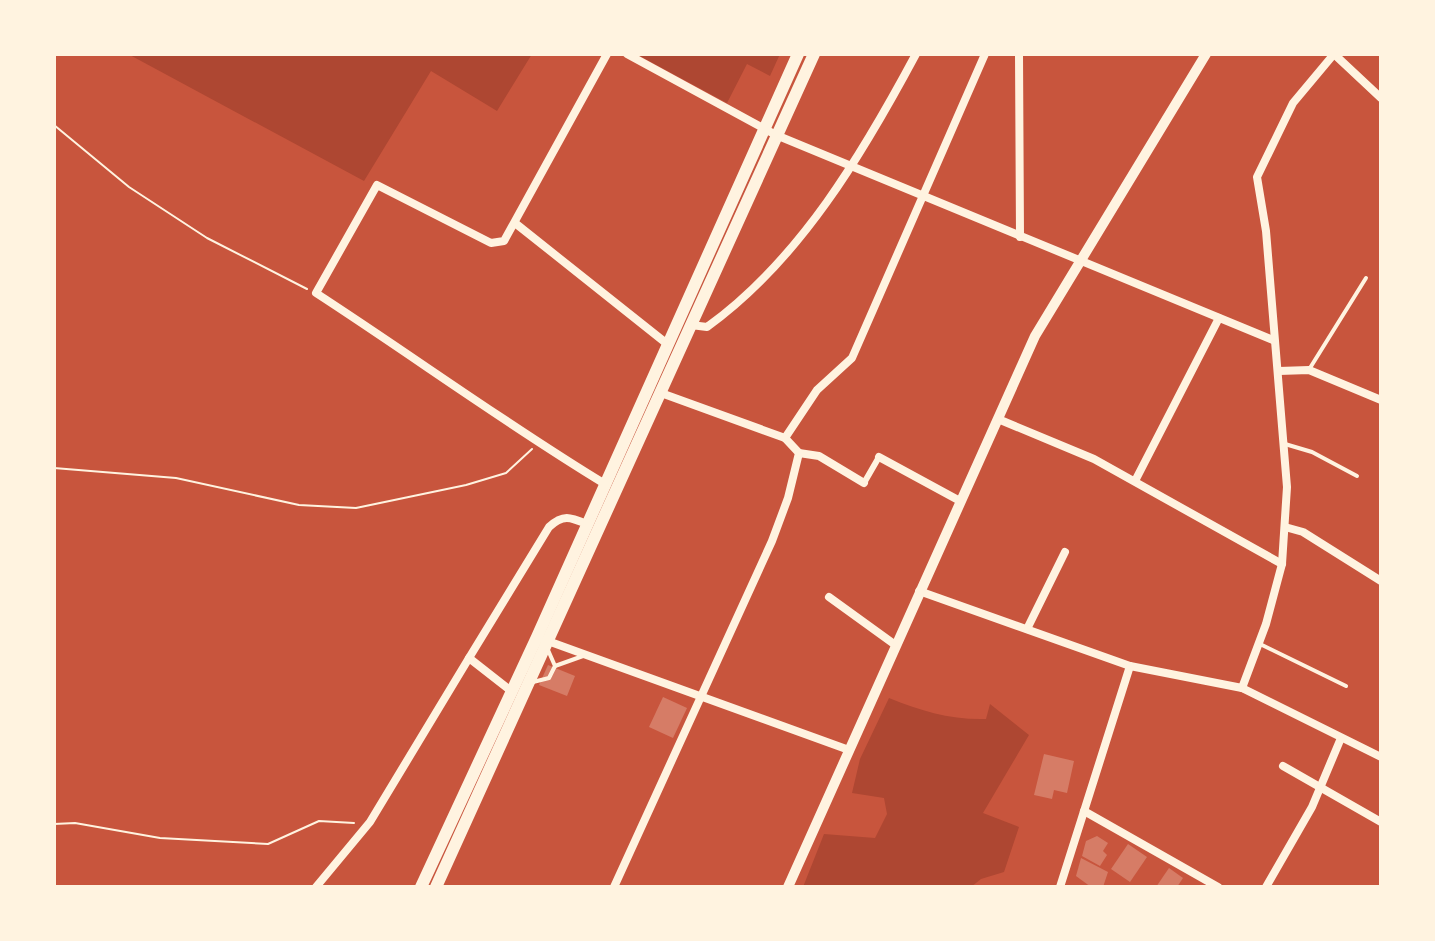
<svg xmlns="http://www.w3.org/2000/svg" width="1435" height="941" viewBox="0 0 1435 941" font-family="'Source Sans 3',sans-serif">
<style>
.green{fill:#ae4732}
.building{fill:#d67c66}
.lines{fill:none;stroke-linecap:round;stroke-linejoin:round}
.path{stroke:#fff3e0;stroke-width:2}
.service{stroke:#fff3e0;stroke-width:4}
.pedestrian{stroke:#fff3e0;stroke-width:6}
.minor{stroke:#fff3e0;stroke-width:8}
.tertiary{stroke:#fff3e0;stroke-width:10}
.secondary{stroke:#fff3e0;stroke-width:12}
</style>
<rect width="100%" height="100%" fill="#c8553d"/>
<!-- green -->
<g class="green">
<polygon points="128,54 532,54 497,111 431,71 364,181"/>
<polygon points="636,54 780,54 770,76 747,64 727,103"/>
<path d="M889 698C921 711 951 720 986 719L990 704 1029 735 983 813 1019 827 1004 872 981 879 971 887H803L824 834 875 838 887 814 884 798 852 793 860 759Z"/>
</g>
<!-- building -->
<g class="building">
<polygon points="548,665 575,676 567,696 539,685"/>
<polygon points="663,697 687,708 673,738 649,727"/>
<polygon points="1044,754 1074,761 1067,793 1054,790 1052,799 1034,795"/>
<polygon points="1097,836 1108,843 1103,851 1107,855 1100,866 1082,856 1086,841"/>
<polygon points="1128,844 1147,857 1130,882 1111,869"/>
<polygon points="1081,858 1108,872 1103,887 1091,887 1076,876"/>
<polygon points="1169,868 1183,878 1177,887 1156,887"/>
</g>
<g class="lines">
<!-- path -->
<g class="path">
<polyline points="54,125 129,187 207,238 307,289"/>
<polyline points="54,468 176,478 299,505 356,508 466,485 506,473 532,449"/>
<polyline points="54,824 75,823 160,838 268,844 319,821 354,823"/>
</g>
<!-- service -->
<g class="service">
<polyline points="1310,368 1366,278"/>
<polyline points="1285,444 1312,452 1357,476"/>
<polyline points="1260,644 1346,686"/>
<polyline points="555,666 583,656"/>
<polyline points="533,682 549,678 555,666 548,650"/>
</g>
<!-- pedestrian -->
<polyline class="pedestrian" points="864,483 879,457"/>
<!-- minor -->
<g class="minor">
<polyline points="627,54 776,135 1273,340"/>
<polyline points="1019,54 1020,237"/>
<polyline points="1334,54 1381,98"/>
<polyline points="515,223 666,343"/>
<path d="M691 325 707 327C800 260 863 153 916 54"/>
<polyline points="1279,371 1309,370 1381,400"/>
<polyline points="661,393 785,438"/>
<polyline points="998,419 1094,459 1282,564"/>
<polyline points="799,453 819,456 864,483"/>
<polyline points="879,457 960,501"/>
<polyline points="1135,481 1219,318"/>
<path d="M605 484C506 424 413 356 316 293L377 185 491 243 504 241 607 54"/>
<polyline points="1285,527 1303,532 1381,581"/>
<polyline points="919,591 1130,666 1242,688 1381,757"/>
<polyline points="829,597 894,644"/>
<polyline points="1027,629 1065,552"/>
<polyline points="545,640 849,750"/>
<path d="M469 658 549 527C563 514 570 517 587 524"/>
<polyline points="1242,688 1266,624 1282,564 1287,487 1266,231 1257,177 1293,103 1334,54"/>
<polyline points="1283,766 1381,822"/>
<polyline points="1084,811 1218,887"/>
<polyline points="316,887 370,822 469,658 510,690"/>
<polyline points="614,887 772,541 788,498 799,453 785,438 817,390 852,358 985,54"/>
<polyline points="1060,887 1130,666"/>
<polyline points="1266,887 1312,807 1341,738"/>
</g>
<!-- tertiary -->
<polyline class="tertiary" points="788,887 1035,336 1206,54"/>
<!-- secondary -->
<g class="secondary">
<polyline points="421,887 537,637 798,54"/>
<polyline points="436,887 814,54"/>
</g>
</g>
<!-- border -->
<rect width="1435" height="941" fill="none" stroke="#fff3e0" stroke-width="112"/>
</svg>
